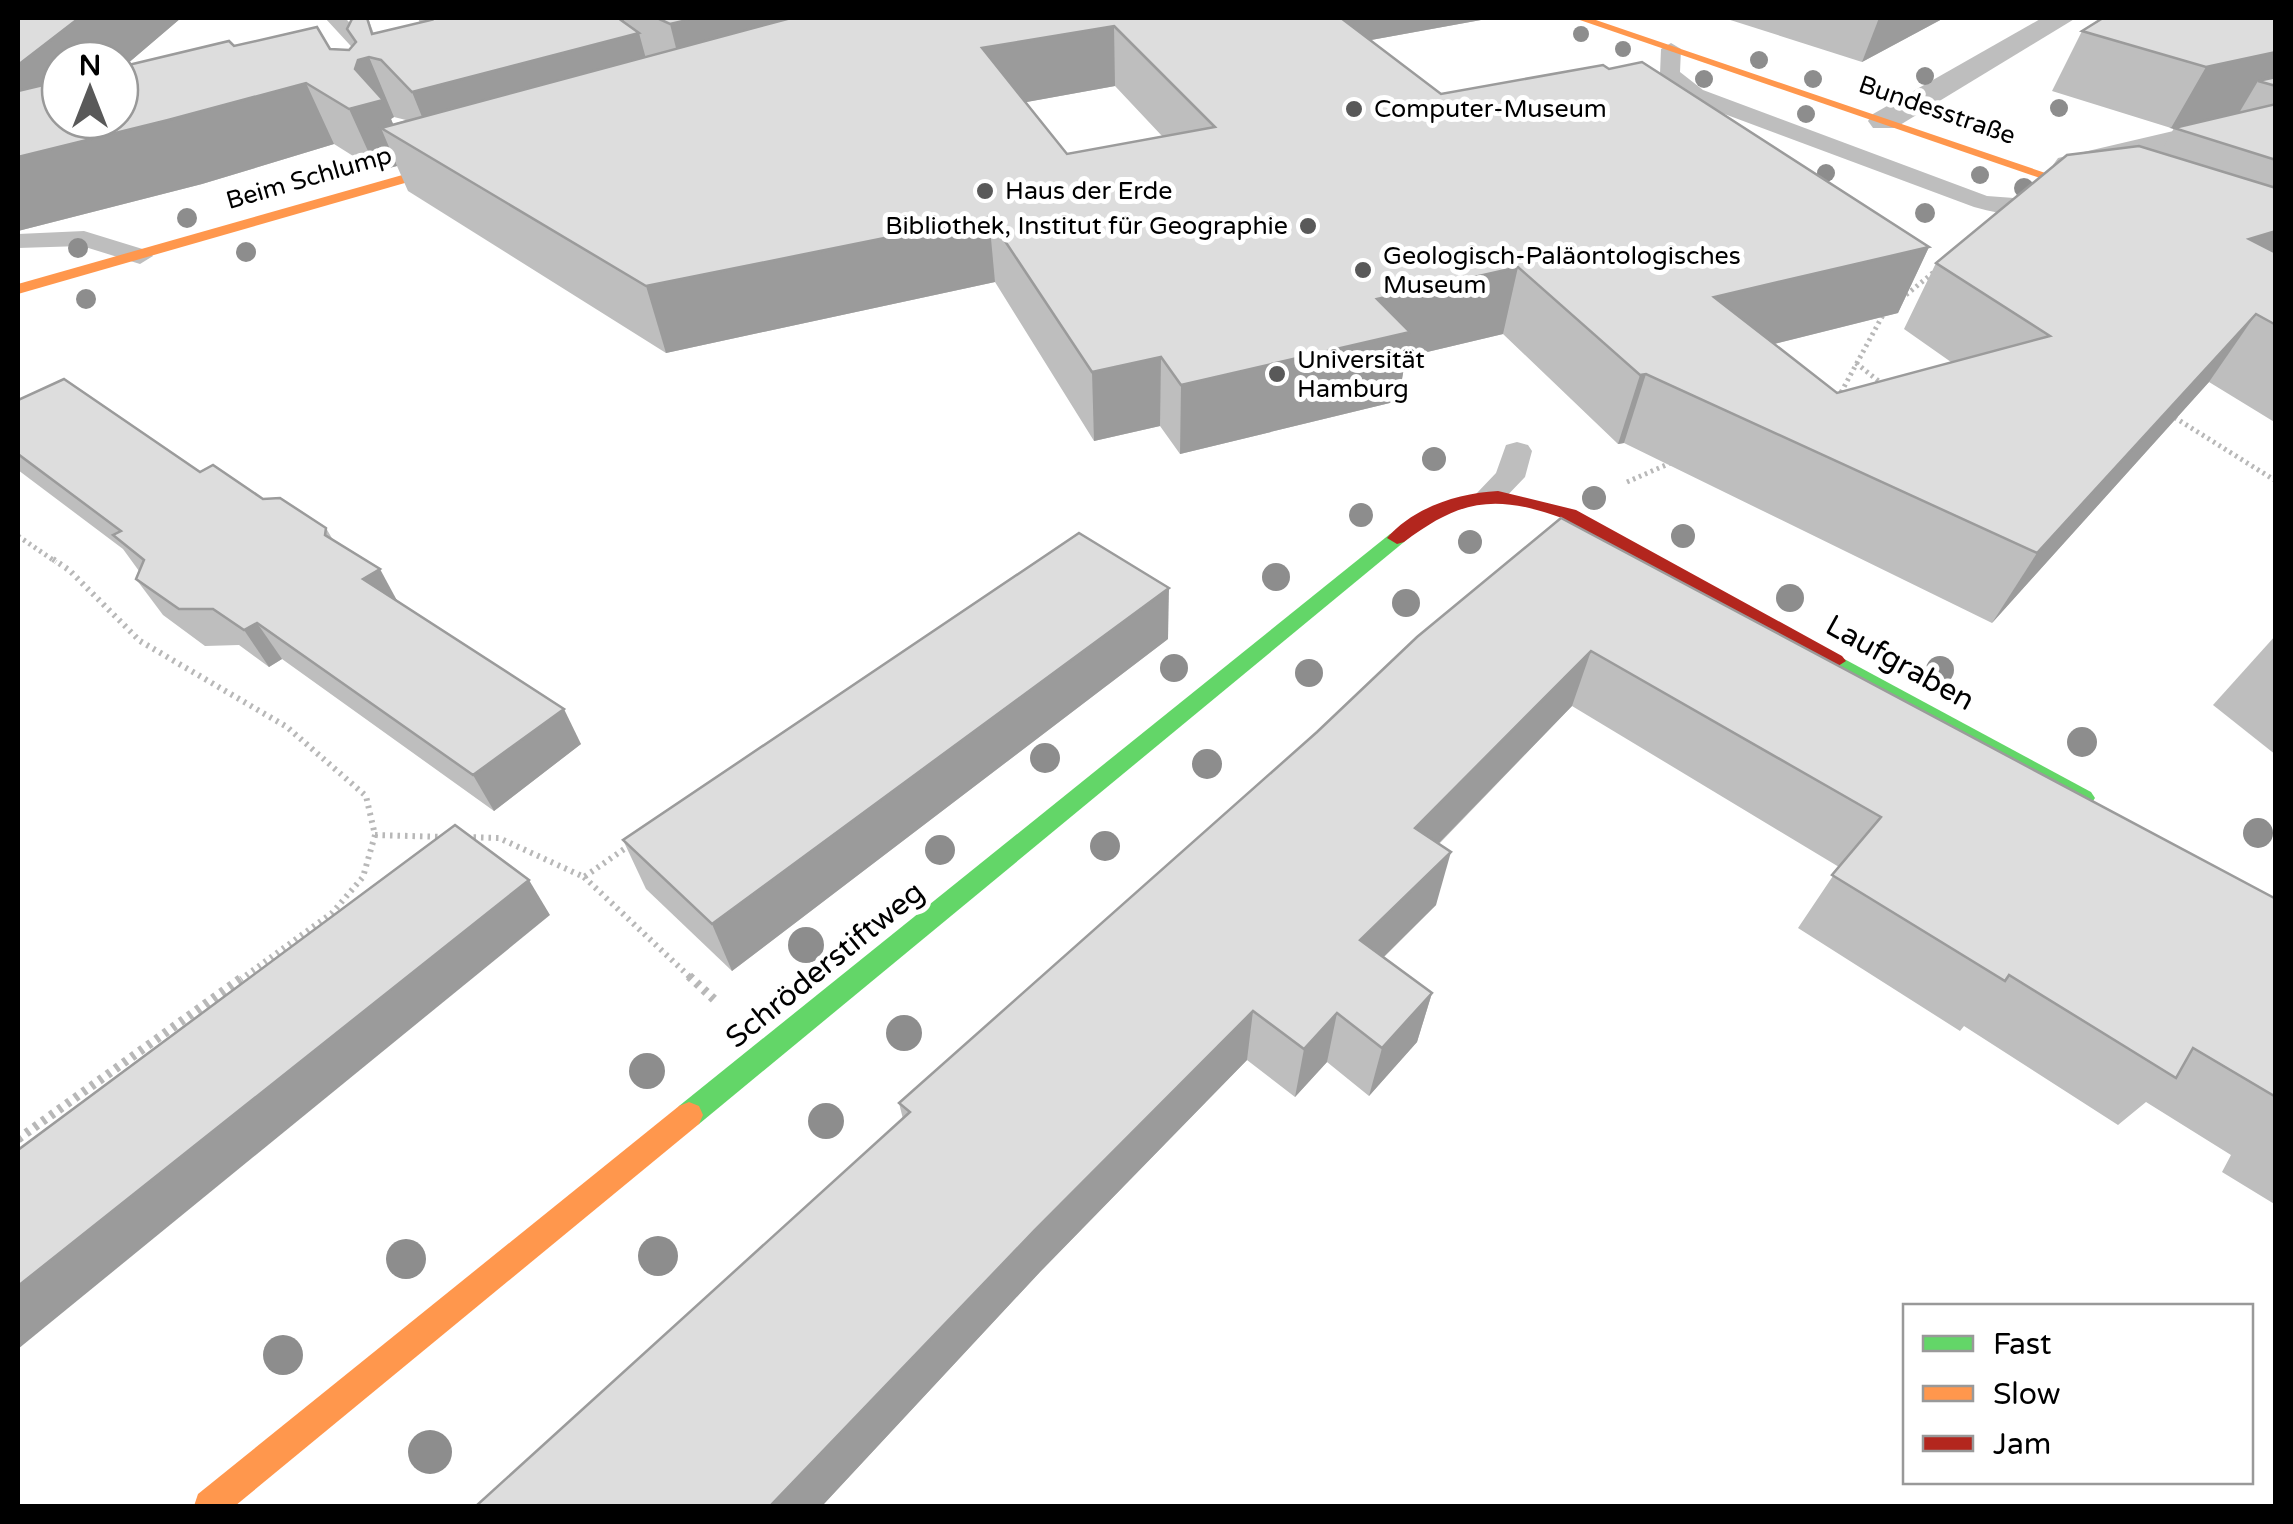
<svg xmlns="http://www.w3.org/2000/svg" width="2293" height="1524" viewBox="0 0 2293 1524" font-family="'Varela Round',sans-serif">
<style>
.lines{fill:none;stroke-linecap:round;stroke-linejoin:round}
.path-far2{stroke:#b8b8b8;stroke-width:5;stroke-dasharray:2.5 4;stroke-linecap:butt}
.path-far1{stroke:#b8b8b8;stroke-width:6;stroke-dasharray:2.5 5;stroke-linecap:butt}
.path{stroke:#b8b8b8;stroke-width:9;stroke-dasharray:4 6;stroke-linecap:butt}
.lane{fill:#bebebe;fill-rule:evenodd}
.street{fill:#bebebe;fill-rule:evenodd}
.fast{fill:#63d668;fill-rule:evenodd}
.slow{fill:#ff974d;fill-rule:evenodd}
.jam{fill:#b3261e;fill-rule:evenodd}
.tree{fill:#8d8d8d}
.wall{fill:#bebebe;fill-rule:evenodd}
.shaded-wall{fill:#9b9b9b}
.building{fill:#ddd;stroke:#9b9b9b;stroke-width:2.5;fill-rule:evenodd}
.poi-dot{fill:#595959;stroke:#fff;stroke-width:4}
.labels{text-anchor:middle;dominant-baseline:central;stroke-width:10;stroke-linejoin:round;paint-order:stroke}
.far-poi-label{font-size:25px;fill:#000;stroke:#fff;text-anchor:start}
.far-street-label{font-size:25px;fill:#000;stroke:#fff}
.street-label{font-size:30px;fill:#000;stroke:#fff}
</style>
<rect width="100%" height="100%" fill="#fff"/>
<g class="lines">
<!-- path-far2 -->
<g class="path-far2">
<polyline points="1901,299 1934,272"/>
<polyline points="1856,363 1886,387"/>
<polyline points="1838,398 1884,313"/>
<polyline points="2169,414 2276,481"/>
<polyline points="1627,482 1675,461"/>
<polyline points="18,536 56,562"/>
</g>
<!-- path-far1 -->
<g class="path-far1">
<polyline points="53,559 69,570 140,641 287,727 366,796 375,835 363,877 332,913 241,979"/>
<polyline points="375,835 444,837"/>
<polyline points="466,837 499,838 584,877 630,845"/>
<polyline points="584,877 692,979"/>
</g>
<!-- path -->
<g class="path">
<polyline points="689,976 718,1003"/>
<polyline points="18,1139 244,976"/>
</g>
<!-- lane -->
<g class="lane">
<polygon points="325,18 345,18 379,52 382,56 373,74 359,74 356,70 361,57"/>
<path d="M1671 43 1681 49 1680 72 1703 90 1987 196 2054 201 2066 208C2047 226 1997 213 1974 207L1687 100 1660 74 1661 49Z"/>
<polygon points="84,231 149,251 153,256 140,264 82,246 18,248 18,234"/>
<polygon points="1517,442 1528,445 1532,451 1525,477 1502,501 1480,501 1476,494 1496,473 1506,445"/>
</g>
<!-- street -->
<g class="street">
<polygon points="2042,18 2076,18 1895,128 1873,128 1868,121 1873,114"/>
<polygon points="2276,107 2276,126 2070,175 2058,172 2053,165 2058,158"/>
</g>
<!-- fast -->
<g class="fast">
<polygon points="1397,532 1404,534 1407,538 1404,542 699,1124 689,1128 679,1124 675,1115 679,1106 1390,534"/>
<polygon points="1835,654 2091,792 2095,798 2091,804 2075,804 1828,666 1824,661 1828,656"/>
</g>
<!-- slow -->
<g class="slow">
<polygon points="1574,18 1590,18 2119,198 2107,201"/>
<polygon points="473,155 478,156 478,162 18,294 18,284"/>
<polygon points="689,1102 699,1106 703,1115 699,1124 235,1506 194,1506 198,1494 679,1106"/>
</g>
<!-- jam -->
<path class="jam" d="M1498 491 1576 510 1842 656 1846 661 1835 668 1828 666 1562 518C1495 494 1461 499 1404 542L1397 544 1387 538C1414 507 1459 493 1498 491Z"/>
</g>
<!-- trees -->
<g class="tree">
<circle cx="1581" cy="34" r="8"/>
<circle cx="1623" cy="49" r="8"/>
<circle cx="1759" cy="60" r="9"/>
<circle cx="1925" cy="76" r="9"/>
<circle cx="1704" cy="79" r="9"/>
<circle cx="1813" cy="79" r="9"/>
<circle cx="2059" cy="108" r="9"/>
<circle cx="1806" cy="114" r="9"/>
<circle cx="1826" cy="173" r="9"/>
<circle cx="1980" cy="175" r="9"/>
<circle cx="2024" cy="188" r="10"/>
<circle cx="1925" cy="213" r="10"/>
<circle cx="187" cy="218" r="10"/>
<circle cx="78" cy="248" r="10"/>
<circle cx="246" cy="252" r="10"/>
<circle cx="86" cy="299" r="10"/>
<circle cx="1434" cy="459" r="12"/>
<circle cx="1594" cy="498" r="12"/>
<circle cx="1361" cy="515" r="12"/>
<circle cx="1683" cy="536" r="12"/>
<circle cx="1470" cy="542" r="12"/>
<circle cx="1276" cy="577" r="14"/>
<circle cx="1790" cy="598" r="14"/>
<circle cx="1406" cy="603" r="14"/>
<circle cx="1174" cy="668" r="14"/>
<circle cx="1940" cy="670" r="14"/>
<circle cx="1309" cy="673" r="14"/>
<circle cx="2082" cy="742" r="15"/>
<circle cx="1045" cy="758" r="15"/>
<circle cx="1207" cy="764" r="15"/>
<circle cx="2258" cy="833" r="15"/>
<circle cx="1105" cy="846" r="15"/>
<circle cx="940" cy="850" r="15"/>
<circle cx="806" cy="945" r="18"/>
<circle cx="904" cy="1033" r="18"/>
<circle cx="647" cy="1071" r="18"/>
<circle cx="826" cy="1121" r="18"/>
<circle cx="658" cy="1256" r="20"/>
<circle cx="406" cy="1259" r="20"/>
<circle cx="283" cy="1355" r="20"/>
<circle cx="430" cy="1452" r="22"/>
</g>
<!-- wall -->
<g class="wall">
<path d="M18 18H181L126 65 234 46 349 50 354 45 347 29 368 18 374 34 420 23 418 18H1492L1371 40 1441 94 1929 247 1898 313 1774 344 1837 393 1951 362 1904 329 1936 263 2160 153 2174 128 2229 115 2171 128 2052 91 2082 31 2276 18V423L2209 382 1992 623 1624 443 1618 444 1503 334 1406 357 1398 401 1180 454 1160 426 1094 441 995 282 666 353 408 191 397 166 377 171 334 144 202 184 18 231ZM1115 86 1162 136 1067 154 1026 102ZM394 117 406 120 393 124 391 119Z"/>
<polygon points="1724,18 1944,18 1862,62"/>
<polygon points="18,400 200,472 326,528 333,540 398,601 581,744 494,811 282,659 269,667 239,645 205,646 163,615 136,579 139,571 123,549 18,470"/>
<polygon points="1561,518 2276,899 2276,1205 2222,1172 2231,1155 2146,1102 2118,1125 1964,1026 1960,1031 1798,928 1839,867 1572,706 1439,844 1436,905 1384,957 1432,993 1417,1042 1369,1096 1327,1062 1295,1097 1247,1060 1040,1272 822,1506 476,1506 903,1119 899,1103"/>
<polygon points="2276,635 2276,755 2213,705"/>
<polygon points="1168,639 732,971 646,889 623,840"/>
</g>
<!-- shaded-wall -->
<g class="shaded-wall">
<polygon points="79,18 181,18 120,70 120,60 60,60 60,120 306,83 334,144 202,184 18,231 18,65"/>
<polygon points="607,18 623,18 628,35 639,33 655,92 437,154 412,92"/>
<polygon points="696,18 878,18 685,84 670,24"/>
<polygon points="1308,18 1492,18 1305,52"/>
<polygon points="1879,18 1944,18 1862,62"/>
<polygon points="1114,26 1115,86 988,109 982,48"/>
<polygon points="2276,52 2276,86 2258,81 2239,113 2171,128 2206,67"/>
<polygon points="369,57 394,117 391,119 399,138 381,128 397,166 377,171 349,109 355,69 358,60"/>
<polygon points="989,217 995,282 666,353 646,286"/>
<polygon points="2276,231 2276,284 2249,239"/>
<polygon points="1929,247 1898,313 1690,365 1714,297"/>
<polygon points="1518,267 1503,334 1406,357 1398,401 1180,454 1181,385 1377,299"/>
<polygon points="2256,314 2209,382 1992,623 2037,553"/>
<polygon points="1161,357 1160,426 1094,441 1092,372"/>
<polygon points="1646,374 1624,443 1618,444 1640,375"/>
<polygon points="380,569 400,606 363,579"/>
<polygon points="1169,588 1168,639 732,971 712,924"/>
<polygon points="257,623 282,659 269,667 244,630"/>
<polygon points="1591,651 1572,706 1402,881 1415,828"/>
<polygon points="564,709 581,744 494,811 473,775"/>
<polygon points="1451,852 1436,905 1349,991 1360,940"/>
<polygon points="529,880 550,915 18,1349 18,1286"/>
<polygon points="1432,993 1417,1042 1369,1096 1382,1048"/>
<polygon points="1253,1011 1247,1060 1040,1272 822,1506 770,1506 1034,1231"/>
<polygon points="1337,1013 1327,1062 1295,1097 1304,1049"/>
</g>
<!-- building -->
<g class="building">
<polygon points="18,18 79,18 18,65"/>
<polygon points="359,18 367,18 372,34 431,20 428,18 618,18 639,33 412,92 381,60 369,57 358,60 355,69 383,100 349,109 306,83 168,120 18,157 18,91 60,81 60,120 120,120 120,67 229,41 234,46 317,27 330,49 349,50 356,42 347,29 352,19"/>
<polygon points="657,18 696,18 670,24"/>
<path d="M791 18H1341L1441 94 1603 65 1609 69 1642 62 1929 247 1714 297 1837 393 2050 336 1936 263 2067 155 2139 146 2276 188V231L2249 239 2276 253V325L2256 314 2037 553 1646 374 1640 375 1518 267 1377 299 1410 332 1181 385 1161 357 1092 372 989 217 646 286 381 128ZM1114 26 1215 127 1067 154 982 48Z"/>
<polygon points="2103,18 2276,18 2276,52 2206,67 2082,31"/>
<polygon points="2276,77 2276,86 2258,81"/>
<polygon points="2276,104 2276,160 2174,128"/>
<polygon points="64,379 200,472 213,465 263,499 280,498 326,528 325,535 380,569 363,579 564,709 473,775 257,623 244,630 213,609 179,609 136,579 144,560 113,535 121,531 18,454 18,400"/>
<polygon points="1561,518 2276,899 2276,1097 2193,1048 2176,1078 2009,975 2005,981 1832,875 1881,817 1591,651 1415,828 1451,852 1360,940 1432,993 1382,1048 1337,1013 1304,1049 1253,1011 1034,1231 770,1506 476,1506 910,1112 899,1103 1317,732 1417,637"/>
<polygon points="1079,533 1169,588 712,924 623,840"/>
<polygon points="455,825 529,880 18,1286 18,1150"/>
</g>
<!-- markers -->
<g class="poi-dot">
<circle cx="1354" cy="109" r="10"/>
<circle cx="985" cy="191" r="10"/>
<circle cx="1308" cy="226" r="10"/>
<circle cx="1363" cy="270" r="10"/>
<circle cx="1277" cy="374" r="10"/>
</g>
<g class="labels">
<!-- far-poi labels -->
<g class="far-poi-label">
<text x="1374" y="109">Computer-Museum</text>
<text x="1005" y="191">Haus der Erde</text>
<text x="1288" y="226" text-anchor="end">Bibliothek, Institut für Geographie</text>
<text x="1383" y="256">Geologisch-Paläontologisches<tspan x="1383" dy="29">Museum</tspan></text>
<text x="1297" y="360">Universität<tspan x="1297" dy="29">Hamburg</tspan></text>
</g>
<!-- far-street labels -->
<g class="far-street-label">
<text transform="translate(1937 110) rotate(19)">Bundesstraße</text>
<text transform="translate(309 178) rotate(-16)">Beim Schlump</text>
</g>
<!-- street labels -->
<g class="street-label">
<text transform="translate(1900 663) rotate(29)">Laufgraben</text>
<text transform="translate(825 965) rotate(-39)">Schröderstiftweg</text>
</g>
</g>
<!-- border -->
<rect width="2293" height="1524" fill="none" stroke="#000000" stroke-width="40"/>
<!-- legend -->
<rect x="1903" y="1304" width="350" height="180" fill="#ffffff" stroke="#999999" stroke-width="2.5"/>
<rect x="1923" y="1336" width="50" height="15" fill="#63d668" stroke="#999999" stroke-width="2.5"/>
<text x="1993" y="1354" font-size="30" fill="#000000">Fast</text>
<rect x="1923" y="1386" width="50" height="15" fill="#ff974d" stroke="#999999" stroke-width="2.5"/>
<text x="1993" y="1404" font-size="30" fill="#000000">Slow</text>
<rect x="1923" y="1436" width="50" height="15" fill="#b3261e" stroke="#999999" stroke-width="2.5"/>
<text x="1993" y="1454" font-size="30" fill="#000000">Jam</text>
<!-- north arrow -->
<g transform="translate(90 90)"><circle r="48" fill="#ffffff" stroke="#999999" stroke-width="2.5"/>
<path d="M0-8L18 38L0 25L-18 38Z" fill="#595959"/>
<text y="-15" font-size="28" font-weight="bold" text-anchor="middle" fill="#000000">N</text>
</g>
</svg>
